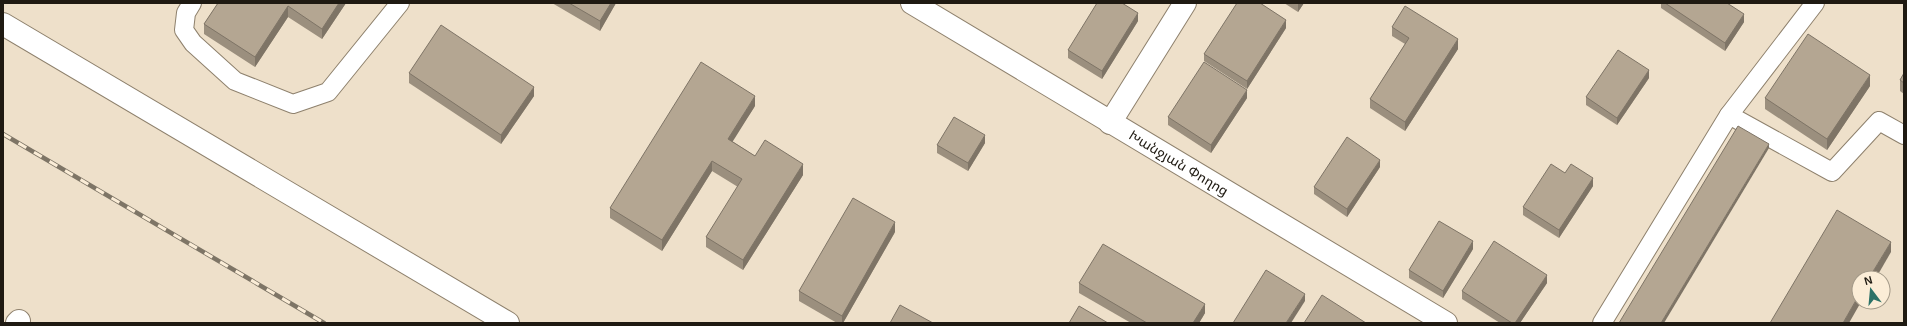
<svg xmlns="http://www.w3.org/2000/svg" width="1907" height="326" viewBox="0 0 1907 326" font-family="Helvetica,'Noto Sans Armenian',sans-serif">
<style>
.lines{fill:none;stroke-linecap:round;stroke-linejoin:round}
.lane-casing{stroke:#8e816d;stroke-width:20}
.street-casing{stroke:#8e816d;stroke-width:24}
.lane{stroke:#fff;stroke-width:18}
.street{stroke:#fff;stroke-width:22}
.rail-casing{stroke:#7e7566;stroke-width:4.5}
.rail{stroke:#fbedd7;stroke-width:3;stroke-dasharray:9;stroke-linecap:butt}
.wall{fill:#9b8f7e}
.shaded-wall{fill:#7e7466}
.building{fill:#b4a692;stroke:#7e7466}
.labels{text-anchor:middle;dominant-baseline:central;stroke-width:3;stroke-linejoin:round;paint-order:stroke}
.street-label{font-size:14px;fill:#1f1a12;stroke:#fbedd7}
</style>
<rect width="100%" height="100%" fill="#eee0ca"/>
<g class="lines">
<defs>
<g id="lane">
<polyline points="192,3 186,13 184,30 193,43 235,81 293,104 328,92 400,3"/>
<polyline points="1729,115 1815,3"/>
<polyline points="1602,323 1729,115 1832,172 1879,121 1904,135"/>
</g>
<g id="street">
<path id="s1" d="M912 3 1446 323"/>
<polyline points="3,24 508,323"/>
<polyline points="1110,123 1185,3"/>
<polyline points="17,323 19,321"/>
</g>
</defs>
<!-- lane casing -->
<use href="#lane" class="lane-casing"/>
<!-- street casing -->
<use href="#street" class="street-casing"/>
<!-- lane -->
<use href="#lane" class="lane"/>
<!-- street -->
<use href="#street" class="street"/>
<defs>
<polyline id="rail" points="3,134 324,323"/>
</defs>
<!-- rail casing -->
<use href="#rail" class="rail-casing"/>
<!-- rail -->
<use href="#rail" class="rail"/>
</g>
<!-- wall -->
<g class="wall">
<polygon points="218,3 346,3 322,39 288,17 255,67 204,34 204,24"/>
<polygon points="552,3 616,3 600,31"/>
<polygon points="1284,3 1304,3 1298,12"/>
<polygon points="1661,3 1727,3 1744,22 1725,51 1661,8"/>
<polygon points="1138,21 1102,79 1068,58 1068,50"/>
<polygon points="1392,27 1458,49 1405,131 1370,108 1370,99 1405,44 1392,36"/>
<polygon points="1286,28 1247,89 1204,61 1204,54"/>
<polygon points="409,73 534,96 501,144 409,83"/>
<polygon points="1904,73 1904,94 1900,91 1900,80"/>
<polygon points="1649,78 1617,125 1586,105 1586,97"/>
<polygon points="1870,86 1827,150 1765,109 1765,98"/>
<polygon points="1247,98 1211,153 1168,125 1168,117"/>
<polygon points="755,106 732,141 755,156 803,175 743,270 706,247 706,237 738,187 712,171 662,251 610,218 610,208"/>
<polygon points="985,143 968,171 937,153 937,145"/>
<polygon points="1380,167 1347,217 1314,194 1314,187"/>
<polygon points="1565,173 1593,186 1559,238 1523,215 1523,207"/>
<polygon points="895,232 843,323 837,323 799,301 799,291"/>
<polygon points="1473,249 1443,298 1409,278 1409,270"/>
<polygon points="1079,283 1205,313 1199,323 1131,323 1079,293"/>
<polygon points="1547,283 1520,323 1500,323 1462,299 1462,291"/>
</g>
<!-- shaded-wall -->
<g class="shaded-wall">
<polygon points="339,3 346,3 322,39 322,29"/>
<polygon points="611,3 616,3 600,31 600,21"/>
<polygon points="1299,3 1304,3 1298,12 1298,4"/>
<polygon points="288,6 288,17 255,67 255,57"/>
<polygon points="1138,13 1138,21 1102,79 1102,71"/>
<polygon points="1744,14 1744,22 1725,51 1725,43"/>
<polygon points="1286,20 1286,28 1247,89 1247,81"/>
<polygon points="1458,39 1458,49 1405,131 1405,122"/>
<polygon points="1649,70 1649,78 1617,125 1617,118"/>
<polygon points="1870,75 1870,86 1827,150 1827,139"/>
<polygon points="534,87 534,96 501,144 501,135"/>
<polygon points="1247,90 1247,98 1211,153 1211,145"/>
<polygon points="755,96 755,106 728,149 728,139"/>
<polygon points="985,135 985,143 968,171 968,163"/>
<polygon points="1769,144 1769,148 1664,323 1661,323"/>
<polygon points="1380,160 1380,167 1347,217 1347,209"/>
<polygon points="712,161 712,171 662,251 662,240"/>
<polygon points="803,164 803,175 743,270 743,260"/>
<polygon points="1593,178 1593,186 1559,238 1559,230"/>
<polygon points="895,222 895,232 843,323 842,323 842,316"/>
<polygon points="1473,241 1473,249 1443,298 1443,291"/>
<polygon points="1891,242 1891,252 1876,278 1869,278"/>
<polygon points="1547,275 1547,283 1520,323 1515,323"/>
<polygon points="1305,294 1305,301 1291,323 1286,323"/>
<polygon points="1859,295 1859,302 1861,302 1849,323 1843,323"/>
<polygon points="1205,304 1205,313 1199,323 1193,323"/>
</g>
<!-- building -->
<g class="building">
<polygon points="218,3 339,3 322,29 288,6 255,57 204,24"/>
<polygon points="569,3 611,3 600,21"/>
<polygon points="1097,3 1122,3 1138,13 1102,71 1068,50"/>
<polygon points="1237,3 1260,3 1286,20 1247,81 1204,54"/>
<polygon points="1665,3 1727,3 1744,14 1725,43"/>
<polygon points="1405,6 1458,39 1405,122 1370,99 1409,38 1392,27"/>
<polygon points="441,25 534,87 501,135 409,73"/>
<polygon points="1808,34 1870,75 1827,139 1765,98"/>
<polygon points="1618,50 1649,70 1617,118 1586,97"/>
<polygon points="701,62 755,96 728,139 755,156 765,140 803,164 743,260 706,237 742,179 712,161 662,240 610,208"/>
<polygon points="1204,62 1247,90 1211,145 1168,117"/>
<polygon points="1904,73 1904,83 1900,80"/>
<polygon points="954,117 985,135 968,163 937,145"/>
<polygon points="1738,126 1769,144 1661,323 1619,323"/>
<polygon points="1347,137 1380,160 1347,209 1314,187"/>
<polygon points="1551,164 1565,173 1571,164 1593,178 1559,230 1523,207"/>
<polygon points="853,198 895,222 842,316 799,291"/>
<polygon points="1837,210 1891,242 1869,278 1859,278 1859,295 1843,323 1770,323"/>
<polygon points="1439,221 1473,241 1443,291 1409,270"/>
<polygon points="1494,241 1547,275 1515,323 1512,323 1462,291"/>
<polygon points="1103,244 1205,304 1193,323 1147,323 1079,283"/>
<polygon points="1266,270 1305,294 1286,323 1233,323"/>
<polygon points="1322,295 1366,323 1304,323"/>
<polygon points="900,305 933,323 890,323"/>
<polygon points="1079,306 1108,323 1069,323"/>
</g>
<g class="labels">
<!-- street labels -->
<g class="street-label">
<text stroke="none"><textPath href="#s1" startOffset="311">Խանջյան Փողոց</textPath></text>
</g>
</g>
<!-- border -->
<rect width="1907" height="326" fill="none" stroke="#1f1a12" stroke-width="8"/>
<!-- north arrow -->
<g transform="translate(1871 290) rotate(344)"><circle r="19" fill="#fbedd7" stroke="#a39988"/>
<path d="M0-3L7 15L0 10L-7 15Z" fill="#2c7267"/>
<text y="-6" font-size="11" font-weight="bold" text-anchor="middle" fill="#1f1a12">N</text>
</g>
</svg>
